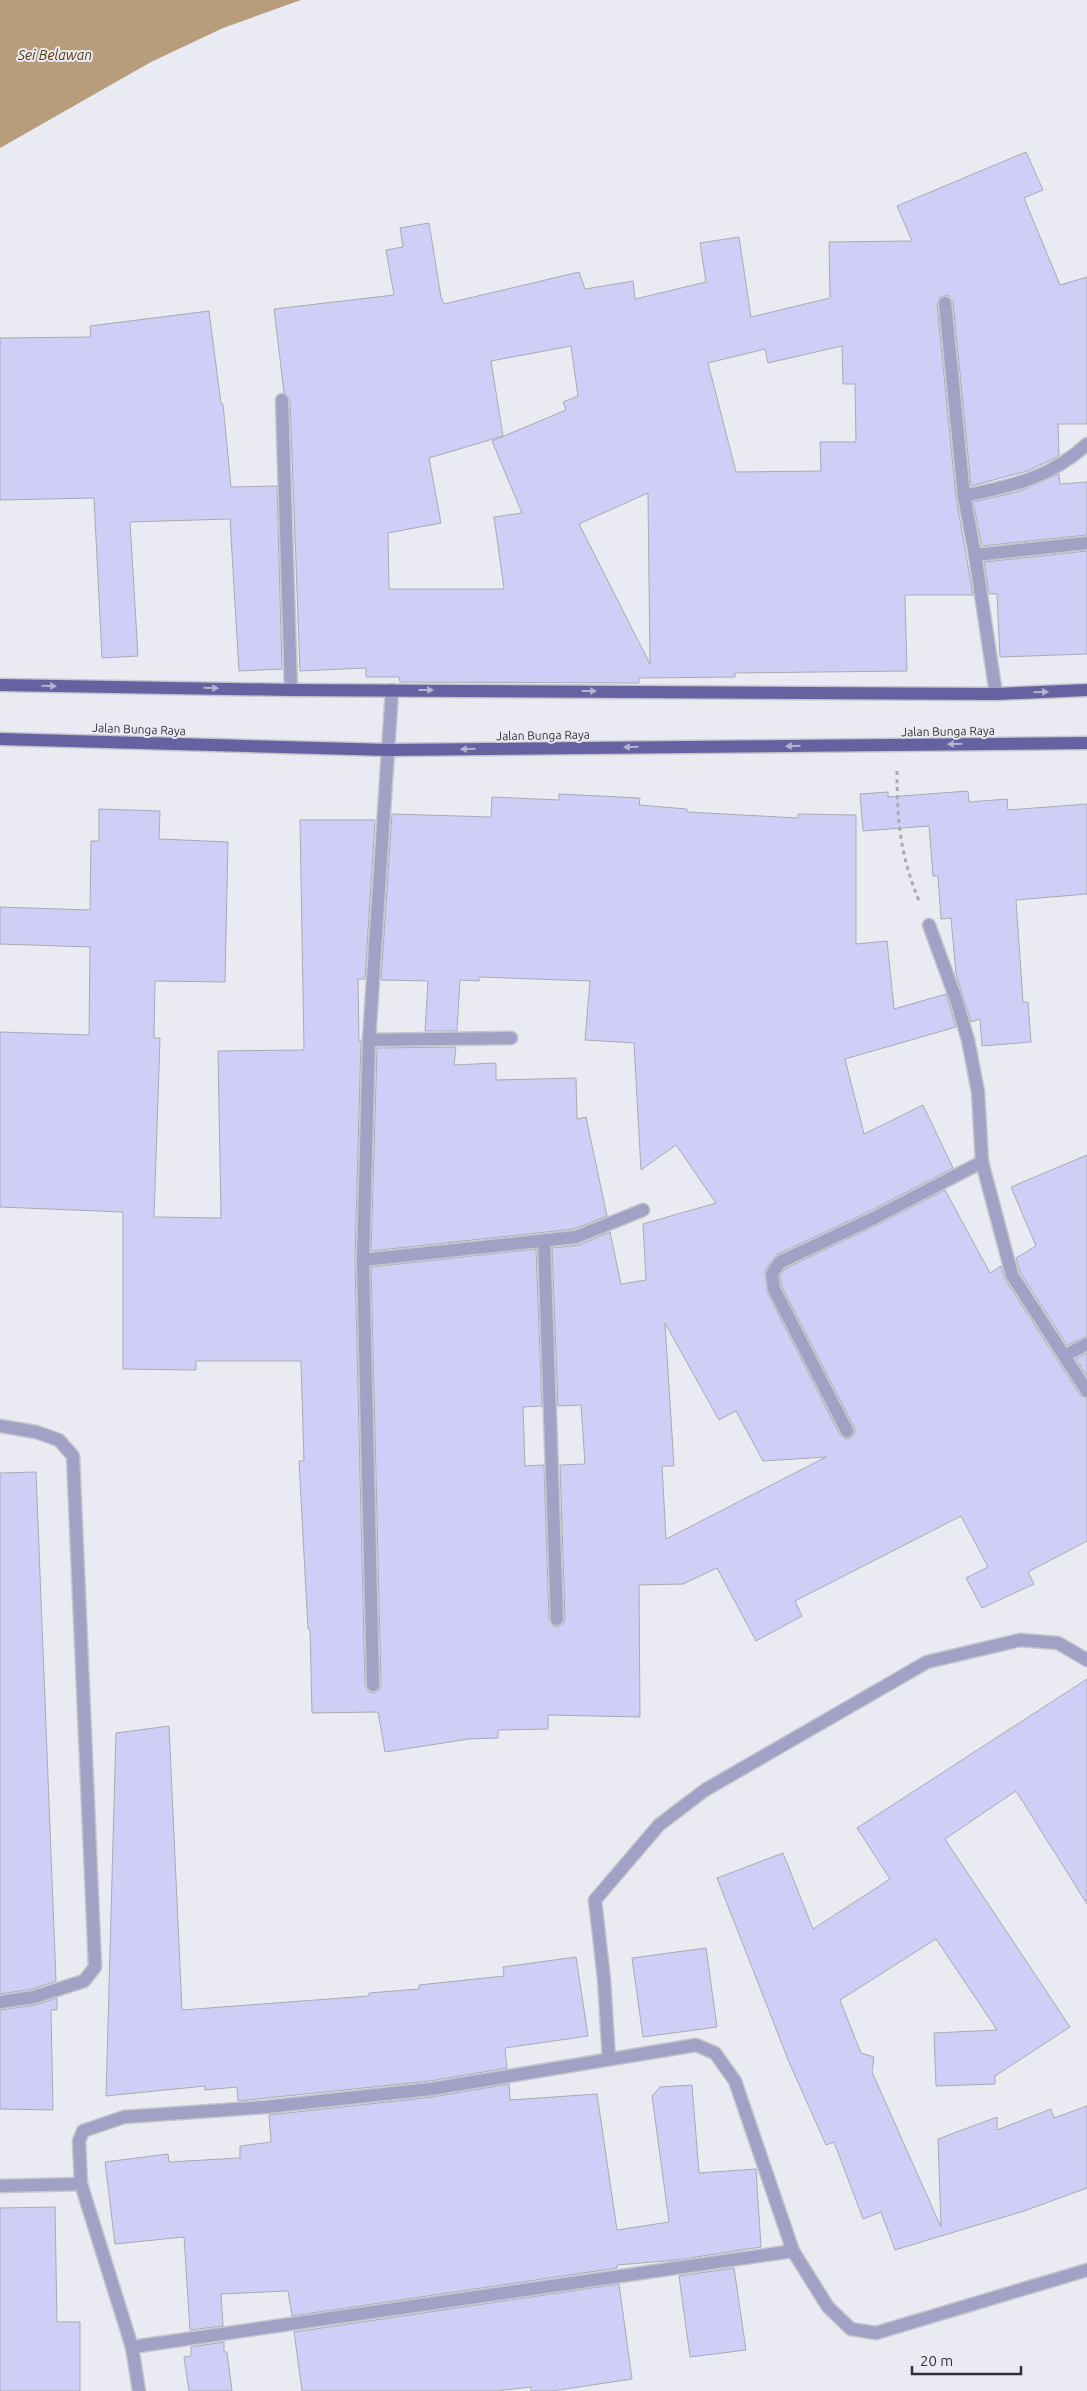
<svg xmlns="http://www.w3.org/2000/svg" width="1087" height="2391" viewBox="0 0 1087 2391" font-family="Ubuntu,sans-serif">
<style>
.water{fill:#b79d7b}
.building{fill:#cecef6;stroke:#aaaab3;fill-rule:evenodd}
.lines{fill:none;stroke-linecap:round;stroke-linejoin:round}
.minor-casing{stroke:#c5c5cd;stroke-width:15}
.major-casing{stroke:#c5c5cd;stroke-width:15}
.path{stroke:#aaaab1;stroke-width:3;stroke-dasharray:4 4;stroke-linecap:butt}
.minor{stroke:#a1a0c5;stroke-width:12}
.major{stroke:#6661a1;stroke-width:12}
.oneway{fill:#b5b3d2}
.labels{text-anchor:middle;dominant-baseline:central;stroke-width:4;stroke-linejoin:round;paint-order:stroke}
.street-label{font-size:12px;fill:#323236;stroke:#eaeaf3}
.water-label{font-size:14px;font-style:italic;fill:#563a0f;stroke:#eaeaf3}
</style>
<rect width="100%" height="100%" fill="#eaeaf3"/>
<!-- water -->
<polygon class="water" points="0,0 301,0 223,28 151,62 0,148"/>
<!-- building -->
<g class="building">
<path d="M1026 152 1043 190 1024 198 1060 285 1087 277V424H1058L1059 455 1055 458 1027 471 971 486 953 302 948 295 940 297 937 304 956 497 973 595H905L907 671 735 673V677L639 678V683L400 682 399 677H366V668L300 671 290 400 284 392 274 309 394 295 386 250 403 247 400 228 429 223 441 297 444 304 579 272 585 289 633 281 635 299 706 282 700 243 739 237 751 317 830 298 829 242 912 241 897 206ZM571 346 578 396 563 402 566 410 492 441 522 513 494 517 504 589H389L388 533 441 523 429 458 503 436 491 361ZM842 346 843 384H855L856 442H820L821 471 736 472 708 363 765 349 768 363ZM648 493 650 664 579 524Z"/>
<polygon points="209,311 221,404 223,404 231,487 277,486 282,669 239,671 230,519 130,522 138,656 102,658 94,498 0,500 0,338 91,337 90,326"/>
<polygon points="1059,474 1060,484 1087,482 1087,535 982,546 973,502 1017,492"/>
<polygon points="1087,551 1087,654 1000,657 997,594 989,594 984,562"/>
<polygon points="968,791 969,802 1007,799 1008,810 1087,804 1087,894 1016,900 1023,1002 1028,1002 1031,1042 982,1046 980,1019 971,1022 956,974 951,918 941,919 938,876 933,876 929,826 863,831 860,794 888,792 888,797"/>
<path d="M559 794 640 798 639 805 687 809V812L798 818V814L856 815V944L887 941 894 1009 946 994 956 1027 845 1059 864 1134 923 1105 953 1168 870 1211 776 1255 765 1270 767 1292 840 1435 846 1439 851 1438 855 1432 854 1427 782 1287 780 1276 786 1268 877 1225 945 1190 990 1273 1001 1266 1005 1279 1080 1395 1087 1399V1541L1028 1572 1034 1584 982 1608 966 1578 988 1567 961 1516 795 1601 802 1616 756 1641 717 1568 683 1584 639 1585 640 1717 548 1715V1729L498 1730V1738L469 1739 385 1752 378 1712 312 1713 310 1629H308L299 1461H304L301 1361H196V1370L123 1369V1212L0 1207V1032L89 1035 90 947 0 944V907L90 910 91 841H99V809L160 811 159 839 228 842 225 982 155 981 154 1038H160L154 1217 221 1218 218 1051 304 1050 300 820H375L365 979H358L359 1041H361L355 1260 365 1685 369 1692 374 1693 380 1689 381 1685 371 1267 536 1249 542 1406 523 1407 525 1466 544 1465 549 1619 553 1626 558 1627 564 1623 565 1619 560 1465 585 1464 581 1405 558 1406 552 1248 579 1245 610 1232 621 1284 646 1280 643 1224 716 1203 676 1145 641 1170 634 1043 585 1040 590 981 479 977V981L460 980 457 1031H425L428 981 381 980 392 814 491 817 492 797 559 800ZM665 1323 719 1420 736 1411 763 1461 826 1457 666 1539 662 1466H674Z"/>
<polygon points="456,1047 454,1065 496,1063 496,1080 576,1078 577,1119 586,1117 607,1216 574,1229 371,1251 377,1048"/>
<polygon points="1087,1155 1087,1336 1067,1345 1020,1272 1016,1258 1036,1246 1011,1187"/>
<polygon points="1087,1353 1087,1376 1076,1359"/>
<polygon points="36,1472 56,1981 32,1989 0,1994 0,1473"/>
<polygon points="1087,1679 1087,1904 1016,1791 945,1839 1070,2027 995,2076 995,2084 936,2086 934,2033 997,2030 936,1939 840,2000 861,2053 874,2057 872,2072 941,2227 938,2139 997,2117 997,2130 1051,2109 1054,2118 1087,2106 1087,2188 1024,2211 895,2250 881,2212 863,2219 834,2142 826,2145 789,2062 717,1878 783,1853 813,1929 890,1879 857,1828"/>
<polygon points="169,1726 182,2010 369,1996 369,1993 419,1989 419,1985 504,1976 503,1967 576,1957 588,2036 505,2048 507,2068 430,2081 238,2101 237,2087 205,2090 205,2086 106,2096 116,1733"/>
<polygon points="706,1948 717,2027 643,2037 632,1958"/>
<polygon points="57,1998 57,2010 51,2010 53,2110 0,2109 0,2010 35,2005"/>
<polygon points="509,2084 510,2100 597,2094 617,2230 669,2222 652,2096 660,2087 692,2085 699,2173 756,2169 761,2247 677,2260 617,2265 617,2268 292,2316 288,2291 221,2294 223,2326 190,2330 184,2237 115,2244 105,2162 168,2154 169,2162 240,2158 240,2146 271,2142 269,2115 432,2097"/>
<polygon points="55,2207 57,2322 80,2322 80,2391 0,2391 0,2208"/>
<polygon points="734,2268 746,2350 690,2357 679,2276"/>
<polygon points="619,2284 632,2379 552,2391 531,2391 531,2387 496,2391 302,2391 294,2332"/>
<polygon points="224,2342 224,2352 227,2352 232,2391 189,2391 184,2357 191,2356 191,2347"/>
</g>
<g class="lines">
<defs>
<g id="minor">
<polyline points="945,303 964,496 975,555 996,694"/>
<polyline points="282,400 291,690"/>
<path d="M964 496C1011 486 1051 478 1087 444"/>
<polyline points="975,555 1087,543"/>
<polyline points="929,925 956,999 968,1040 978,1092 982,1162 1012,1275 1087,1391"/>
<polyline points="369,1040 511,1038"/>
<polyline points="544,1241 557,1619"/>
<polyline points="363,1260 576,1237 643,1210"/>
<polyline points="1066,1355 1087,1344"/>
<polyline points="0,1426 36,1432 59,1440 73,1456 95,1967 84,1981 34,1997 0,2002"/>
<polyline points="847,1431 774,1289 772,1274 780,1262 874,1218 982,1162"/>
<polyline points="373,1685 363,1260 369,1040 392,690"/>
<polyline points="609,2059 604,1979 595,1900 659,1825 705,1790 927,1662 1020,1640 1058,1643 1087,1660"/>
<polyline points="0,2186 81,2184"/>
<polyline points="132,2347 793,2251"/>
<polyline points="139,2391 132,2347 81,2184 79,2141 83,2131 124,2117 266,2107 431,2089 696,2045 715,2053 735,2081 793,2251 828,2307 851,2329 876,2333 1087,2270"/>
</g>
<g id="major">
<polyline points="0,685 291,690 996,694 1087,690"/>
<polyline points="0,739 389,750 1087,743"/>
</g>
</defs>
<!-- minor casing -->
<use href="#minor" class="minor-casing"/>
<!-- major casing -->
<use href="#major" class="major-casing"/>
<!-- path -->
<path class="path" d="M897 771C897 821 900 856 920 903"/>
<!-- minor -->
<use href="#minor" class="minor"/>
<!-- major -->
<use href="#major" class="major"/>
</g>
<!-- one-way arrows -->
<defs><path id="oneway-solid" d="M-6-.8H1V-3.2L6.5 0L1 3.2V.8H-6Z" transform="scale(1.25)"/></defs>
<g class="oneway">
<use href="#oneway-solid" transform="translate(49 686) rotate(1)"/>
<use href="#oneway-solid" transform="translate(211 688) rotate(1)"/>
<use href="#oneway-solid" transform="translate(426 690)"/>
<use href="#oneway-solid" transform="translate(589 691)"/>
<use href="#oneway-solid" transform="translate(1041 692) rotate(-2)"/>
<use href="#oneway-solid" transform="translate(955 744) rotate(179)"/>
<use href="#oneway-solid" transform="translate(793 746) rotate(179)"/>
<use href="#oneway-solid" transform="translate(631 747) rotate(179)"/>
<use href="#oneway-solid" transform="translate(468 749) rotate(179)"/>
</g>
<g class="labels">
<!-- street labels -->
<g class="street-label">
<text transform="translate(139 729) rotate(2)">Jalan Bunga Raya</text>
<text transform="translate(948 731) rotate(-1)">Jalan Bunga Raya</text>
<text transform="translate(543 735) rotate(-1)">Jalan Bunga Raya</text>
</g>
<!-- water labels -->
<g class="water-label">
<text x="55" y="55">Sei Belawan</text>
</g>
</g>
<!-- scale -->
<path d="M912 2366v8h109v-8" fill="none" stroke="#323236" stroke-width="2.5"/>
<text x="920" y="2366" font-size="15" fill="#323236" stroke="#eaeaf3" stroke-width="4" paint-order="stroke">20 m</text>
</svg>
